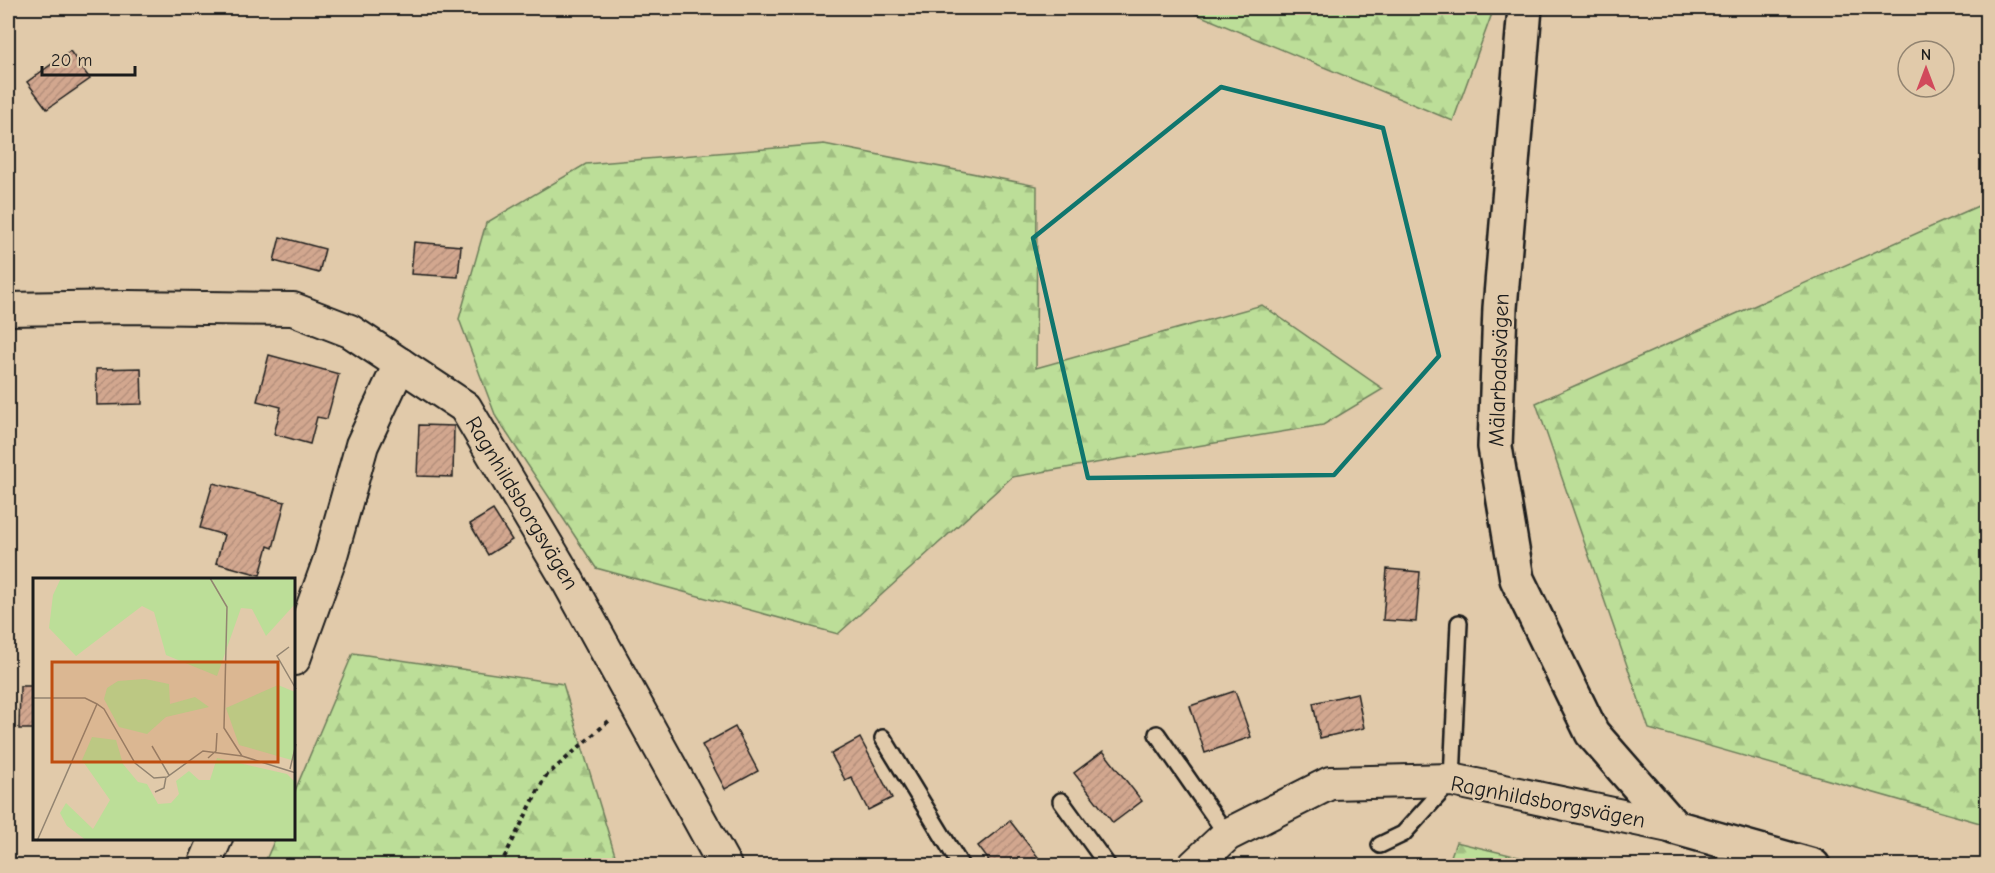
<svg xmlns="http://www.w3.org/2000/svg" width="1995" height="873" viewBox="0 0 1995 873" font-family="'Comic Neue',sans-serif">
<style>
.forest{fill:url(#forest-firs);stroke:#6c7d5a;stroke-width:1.5}
.building{fill:url(#building-hatch);stroke:#1c1c1c;stroke-width:1.5}
.lines{fill:none;stroke-linecap:round;stroke-linejoin:round}
.lane-casing{stroke:#1c1c1c;stroke-width:20}
.street-casing{stroke:#1c1c1c;stroke-width:36}
.secondary-casing{stroke:#1c1c1c;stroke-width:38}
.path{stroke:#1c1c1c;stroke-width:4;stroke-dasharray:4.5 4.5;stroke-linecap:butt}
.lane{stroke:#e1caaa;stroke-width:15}
.street{stroke:#e1caaa;stroke-width:32}
.secondary{stroke:#e1caaa;stroke-width:33}
.marked{fill:none;stroke:#0f766e;stroke-width:4.5;stroke-linejoin:round}
.labels{text-anchor:middle;dominant-baseline:central;stroke-width:4.5;stroke-linejoin:round;paint-order:stroke}
.street-label{font-size:22px;fill:#1c1c1c;stroke:#e1caaa}
.inset-road{fill:none;stroke:#928471;stroke-width:1.5}
.view{fill:#bf4d0f;fill-opacity:0.15;stroke:#bf4d0f;stroke-width:3}
.inset-edge{fill:none;stroke:#1c1c1c;stroke-width:3}
</style>
<defs>
<pattern id="forest-firs" width="22" height="20" patternUnits="userSpaceOnUse" patternTransform="scale(1.5)"><rect width="22" height="20" fill="#bcde98"/><path d="M5 1l3.5 6h-7zM16 11l3.5 6h-7z" fill="#a1be82"/></pattern>
<pattern id="building-hatch" width="6" height="6" patternUnits="userSpaceOnUse" patternTransform="scale(1.5)"><rect width="6" height="6" fill="#d2a78f"/><path d="M-1 1l2-2M0 6l6-6M5 7l2-2" fill="none" stroke="#b48f7b"/></pattern>
</defs>
<rect width="100%" height="100%" fill="#e1caaa"/>
<filter id="ink" filterUnits="userSpaceOnUse"><feTurbulence type="fractalNoise" baseFrequency=".0167" numOctaves="2"/><feDisplacementMap in="SourceGraphic" scale="12" xChannelSelector="R" yChannelSelector="G"/><feConvolveMatrix kernelMatrix="1 2 1 2 8 2 1 2 1" color-interpolation-filters="sRGB"/></filter>
<g filter="url(#ink)">
<!-- forest -->
<g class="forest">
<polygon points="1182,8 1494,8 1453,121"/>
<polygon points="824,144 1037,186 1036,368 1262,305 1383,389 1323,425 1012,477 838,634 596,568 496,417 459,319 486,223 586,164"/>
<polygon points="1987,202 1987,825 1649,729 1536,403"/>
<polygon points="353,653 563,684 618,865 268,865 265,862 275,839 294,838 294,793"/>
<polygon points="1456,842 1552,865 1448,865"/>
</g>
<!-- building -->
<g class="building">
<polygon points="70,51 90,79 47,109 27,82"/>
<polygon points="280,237 325,249 319,273 274,261"/>
<polygon points="414,242 461,246 458,277 411,274"/>
<polygon points="269,355 339,374 327,419 317,417 310,444 274,434 281,407 257,401"/>
<polygon points="141,368 142,404 97,405 96,369"/>
<polygon points="419,425 454,426 453,477 417,476"/>
<polygon points="213,483 285,502 273,548 268,546 260,575 216,563 224,535 200,528"/>
<polygon points="493,510 512,540 488,555 470,524"/>
<polygon points="1387,569 1420,572 1416,622 1383,620"/>
<polygon points="20,686 34,686 34,729 19,729"/>
<polygon points="1235,691 1251,737 1205,753 1190,706"/>
<polygon points="1357,693 1364,728 1320,738 1313,703"/>
<polygon points="735,727 758,771 725,789 702,745"/>
<polygon points="860,738 892,798 868,810 851,777 845,780 831,754"/>
<polygon points="1103,751 1142,801 1113,823 1074,773"/>
<polygon points="1010,821 1045,866 993,866 978,846"/>
</g>
<g class="lines">
<defs>
<g id="lane">
<polyline points="1157,734 1227,835"/>
<polyline points="883,738 961,866"/>
<polyline points="1061,801 1108,866"/>
<polyline points="1380,845 1403,834 1452,780 1459,623"/>
</g>
<g id="street">
<polyline points="8,309 127,307 293,309 350,331 465,407 564,574 725,866"/>
<polyline points="294,659 330,559 362,445 400,364"/>
<polyline points="204,866 216,838"/>
<polyline points="1194,866 1227,835 1330,783 1452,780 1674,827"/>
</g>
<polyline id="secondary" points="1525,8 1500,308 1495,447 1517,579 1592,733 1674,827 1813,866"/>
</defs>
<!-- lane casing -->
<use href="#lane" class="lane-casing"/>
<!-- street casing -->
<use href="#street" class="street-casing"/>
<!-- secondary casing -->
<use href="#secondary" class="secondary-casing"/>
<!-- path -->
<polyline class="path" points="500,866 545,777 610,720"/>
<!-- lane -->
<use href="#lane" class="lane"/>
<!-- street -->
<use href="#street" class="street"/>
<!-- secondary -->
<use href="#secondary" class="secondary"/>
</g>
</g>
<!-- marked area -->
<path class="marked" d="M1221 87 1383 128 1439 356 1334 475 1088 478 1033 238Z"/>
<g class="labels">
<!-- street labels -->
<g class="street-label">
<text transform="translate(1499 370) rotate(-88)">Mälarbadsvägen</text>
<text transform="translate(522 503) rotate(59)">Ragnhildsborgsvägen</text>
<text transform="translate(1548 802) rotate(11)">Ragnhildsborgsvägen</text>
</g>
</g>
<!-- overview -->
<g transform="translate(33 578)">
<rect width="262" height="262" fill="#e1caaa"/>
<path d="M28 0H262V26L233 58 219 31 208 30 184 98 133 77 121 34 109 28 43 78 16 50 20 17ZM112 101 136 106 137 126 162 119 176 129 133 139 114 156 86 149 71 121 74 110 85 103ZM245 107 262 114V183L206 167 193 130ZM59 159 83 162 90 186 105 204 114 206 125 226 138 225 146 216 143 203 156 193 166 202H177L184 180 254 196 262 204V262H53L34 248 27 235 33 225 60 251 77 222 49 182Z" fill="#bcde98"/>
<path class="inset-road" d="M177 0 194 29 191 150 209 178M256 69 244 78 263 111M0 120H52L64 126 71 131 102 185 121 200 134 199 170 173 209 178 263 195M119 168 136 197M175 180 183 173 184 155M257 191 263 166M122 214 131 210 133 199M4 263 64 126"/>
<path class="view" d="M19 84H245V184H19Z"/>
<rect width="262" height="262" class="inset-edge"/>
</g>
<!-- margin -->
<rect width="1995" height="873" fill="none" stroke="#e1caaa" stroke-width="30"/>
<rect x="15" y="15" width="1965" height="843" fill="none" stroke="#1c1c1c" stroke-width="2" filter="url(#ink)"/>
<!-- north arrow -->
<g transform="translate(1926 69)"><circle r="28" fill="#e1caaa" stroke="#928471" stroke-width="1.5"/>
<path d="M0-4.5L10 22L0 15L-10 22Z" fill="#d1495b"/>
<text y="-9" font-size="16" font-weight="bold" text-anchor="middle" fill="#1c1c1c">N</text>
</g>
<!-- scale -->
<path d="M42 66v9h93v-9" fill="none" stroke="#1c1c1c" stroke-width="3"/>
<text x="51" y="66" font-size="18" fill="#1c1c1c" stroke="#e1caaa" stroke-width="4.5" paint-order="stroke">20 m</text>
</svg>
